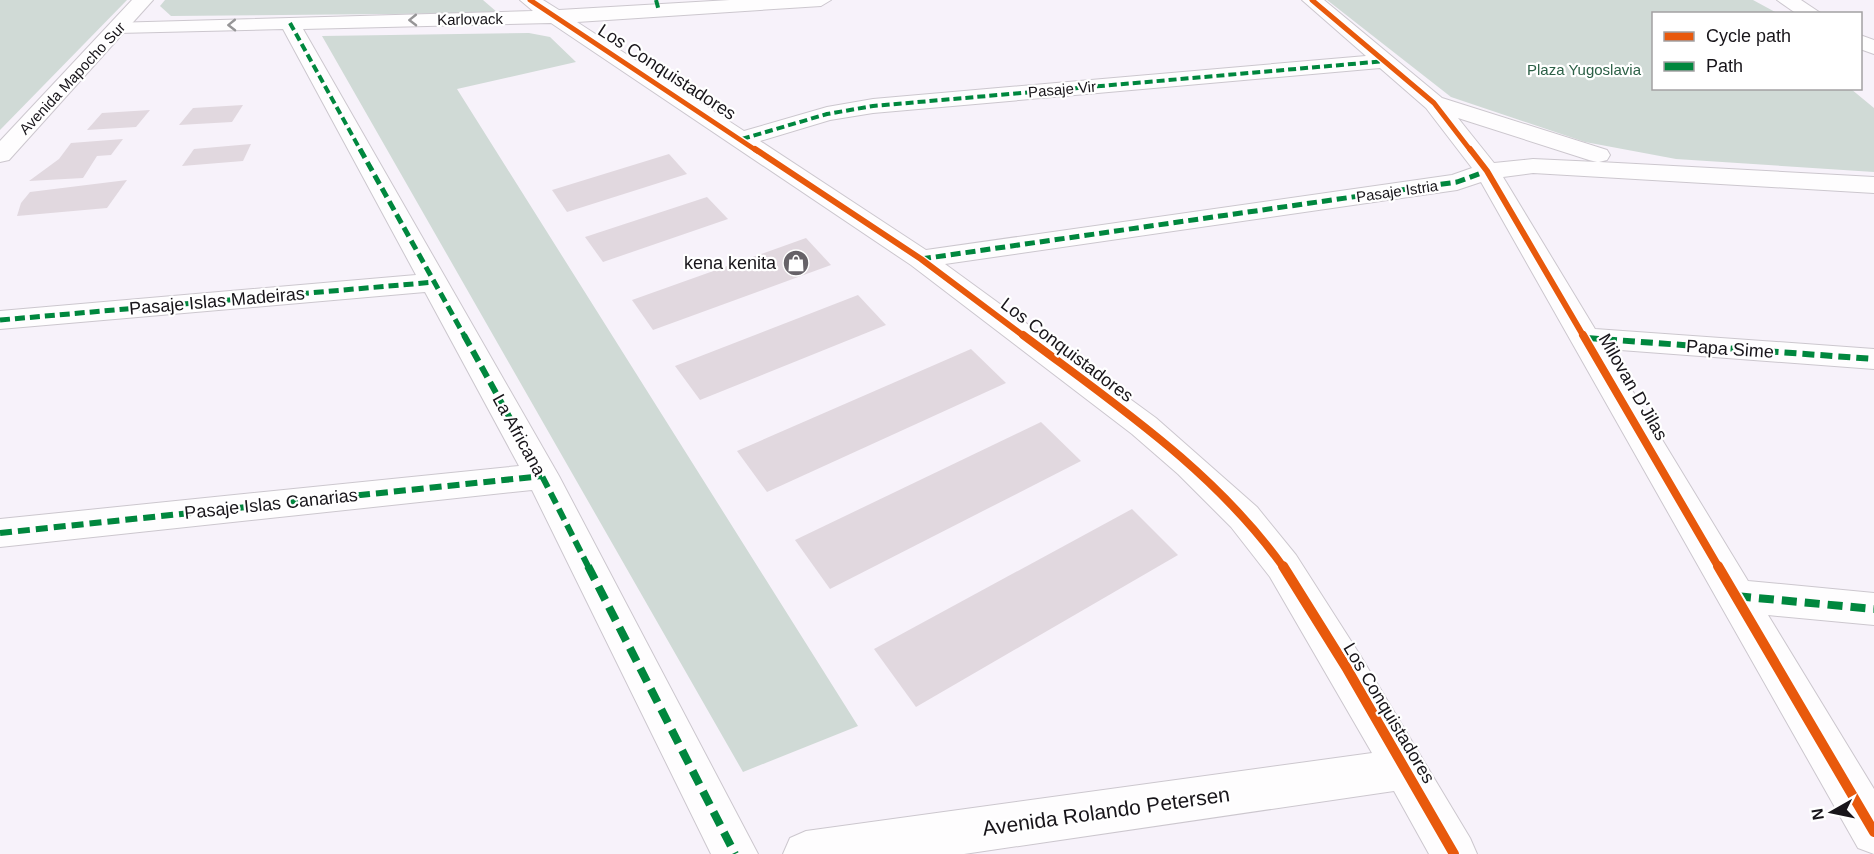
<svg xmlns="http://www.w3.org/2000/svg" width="1874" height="854" viewBox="0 0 1874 854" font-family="Arial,sans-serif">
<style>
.green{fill:#d0dad6}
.building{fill:#e1d8df}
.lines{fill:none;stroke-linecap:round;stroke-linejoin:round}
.minor-casing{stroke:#ccc7ce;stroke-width:2}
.major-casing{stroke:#ccc7ce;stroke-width:2}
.minor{fill:#fefdfe;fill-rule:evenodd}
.major{fill:#fefdfe;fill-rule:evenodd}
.quiet-far3{stroke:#00873e;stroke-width:4;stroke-dasharray:8 4;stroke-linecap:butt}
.quiet-far2{stroke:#00873e;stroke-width:5;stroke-dasharray:10 5;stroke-linecap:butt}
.quiet-far1{stroke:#00873e;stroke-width:6;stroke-dasharray:12 6;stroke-linecap:butt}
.quiet{stroke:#00873e;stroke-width:8;stroke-dasharray:15 8;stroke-linecap:butt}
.cycleway-far3-casing{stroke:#fff;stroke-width:8}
.cycleway-far2-casing{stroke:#fff;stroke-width:9}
.cycleway-far1-casing{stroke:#fff;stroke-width:11}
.cycleway-casing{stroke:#fff;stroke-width:14}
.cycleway-far3{stroke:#e8590c;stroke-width:5}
.cycleway-far2{stroke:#e8590c;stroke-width:6}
.cycleway-far1{stroke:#e8590c;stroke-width:8}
.cycleway{stroke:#e8590c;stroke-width:10}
.oneway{stroke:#969597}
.labels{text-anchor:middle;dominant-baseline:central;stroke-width:4.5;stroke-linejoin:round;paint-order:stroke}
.far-street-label{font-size:15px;fill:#18151a;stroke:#fff}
.far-park-label{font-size:15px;fill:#2c6047;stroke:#fff}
.street-label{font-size:18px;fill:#18151a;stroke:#fff}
.poi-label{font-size:18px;fill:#18151a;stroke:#fff;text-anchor:end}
.near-street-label{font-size:21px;fill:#18151a;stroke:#fff}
</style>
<rect width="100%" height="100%" fill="#f7f2fa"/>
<!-- green -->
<g class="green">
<polygon points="0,0 127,0 0,130"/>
<polygon points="165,0 483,0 498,13 171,16 160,6"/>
<polygon points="1327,0 1753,0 1777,13 1654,14 1654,88 1851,89 1874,108 1874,172 1676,159 1585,142 1451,97"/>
<polygon points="529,33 550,37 576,62 457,89 858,726 743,772 322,36"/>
</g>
<!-- building -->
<g class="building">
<polygon points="243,105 232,122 179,125 193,108"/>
<polygon points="150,110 136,127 87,130 102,113"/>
<polygon points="123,139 111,155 97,156 83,178 29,181 59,159 71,143"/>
<polygon points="251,144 243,161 182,166 194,149"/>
<polygon points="669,154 687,174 567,212 552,190"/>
<polygon points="127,180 107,208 17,216 21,203 30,192"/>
<polygon points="707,197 728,219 603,262 585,237"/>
<polygon points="806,238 831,265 653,330 632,300"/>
<polygon points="858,295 886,325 700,400 675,366"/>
<polygon points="971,349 1006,383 767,492 737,451"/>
<polygon points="1041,422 1081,461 830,589 795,540"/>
<polygon points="1132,509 1178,555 916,707 874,649"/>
</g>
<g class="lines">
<defs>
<g id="minor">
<path d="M520 0H543L559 10 730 0H831L821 6 577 22 744 131 827 107 873 99 1366 56 1302 0H1324L1442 98 1607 150 1610 155 1607 160 1599 162 1874 177V193L1533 173 1503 177 1595 329 1874 349V369L1607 349 1748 581 1874 593V625L1768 615 1874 789V854L1858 848 1481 182 1457 190 945 264 1156 418 1257 507 1296 555 1360 655 1470 838 1477 854H1429L1394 791 964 854H783L790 838 806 831 1372 753 1270 577 1231 527 1178 474 1132 434 911 265 551 23 303 29 559 476 758 854H711L532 490 0 547V519L519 466 425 292 0 329V311L416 275 283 29 118 33 111 31 108 27 111 23 533 11ZM1380 68 1426 108 1472 168 1452 175 926 250 760 141 830 120 873 113ZM1458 118 1589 160 1597 162 1533 159 1494 163Z"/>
<polygon points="1777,0 1801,0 1822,14 1797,14"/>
<polygon points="1860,35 1874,40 1874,54 1860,49"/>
</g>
<polygon id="major" points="132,0 153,0 9,160 0,162 0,141"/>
</defs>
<!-- minor casing -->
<use href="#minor" class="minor-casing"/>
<!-- major casing -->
<use href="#major" class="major-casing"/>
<!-- minor -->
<use href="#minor" class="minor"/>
<!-- major -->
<use href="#major" class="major"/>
<!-- quiet-far3 -->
<g class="quiet-far3">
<polyline points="656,0 659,11"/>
<polyline points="290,23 361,151"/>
<polyline points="742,139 827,114 873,106 1386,61"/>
</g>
<!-- quiet-far2 -->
<g class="quiet-far2">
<polyline points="360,149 465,337"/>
<polyline points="921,259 1457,182 1487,171"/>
<polyline points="0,320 435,282"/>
</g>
<!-- quiet-far1 -->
<g class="quiet-far1">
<polyline points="464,335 542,476 589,568"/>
<polyline points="1587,338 1874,359"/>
<polyline points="0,533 542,476"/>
</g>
<!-- quiet -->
<g class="quiet">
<polyline points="588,566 735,854"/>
<polyline points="1736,596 1874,609"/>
</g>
<defs>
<g id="cycleway-far3">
<polyline points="530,0 757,151"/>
<polyline points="1312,0 1434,103 1471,151"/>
</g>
<g id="cycleway-far2">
<polyline points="755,149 921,259 1025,337"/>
<polyline points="1470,149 1487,171 1584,337"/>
</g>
<g id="cycleway-far1">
<path d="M1023 335C1116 405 1216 472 1284 568"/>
<polyline points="1583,335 1719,568"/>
</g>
<g id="cycleway">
<polyline points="1283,566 1346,667 1454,854"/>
<polyline points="1718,566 1874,832"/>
</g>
</defs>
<!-- cycleway-far3 casing -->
<use href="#cycleway-far3" class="cycleway-far3-casing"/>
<!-- cycleway-far2 casing -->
<use href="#cycleway-far2" class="cycleway-far2-casing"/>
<!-- cycleway-far1 casing -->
<use href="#cycleway-far1" class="cycleway-far1-casing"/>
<!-- cycleway casing -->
<use href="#cycleway" class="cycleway-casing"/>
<!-- cycleway-far3 -->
<use href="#cycleway-far3" class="cycleway-far3"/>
<!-- cycleway-far2 -->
<use href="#cycleway-far2" class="cycleway-far2"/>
<!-- cycleway-far1 -->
<use href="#cycleway-far1" class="cycleway-far1"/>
<!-- cycleway -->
<use href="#cycleway" class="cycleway"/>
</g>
<!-- one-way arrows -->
<defs><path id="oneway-chevron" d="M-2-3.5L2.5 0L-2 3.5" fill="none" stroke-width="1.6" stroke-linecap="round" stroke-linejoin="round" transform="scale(1.5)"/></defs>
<g class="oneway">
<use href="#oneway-chevron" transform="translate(413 20) rotate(179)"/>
<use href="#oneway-chevron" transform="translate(232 25) rotate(179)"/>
</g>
<!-- icons -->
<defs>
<symbol id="shop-disc" viewBox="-11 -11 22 22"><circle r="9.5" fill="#666268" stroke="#fff"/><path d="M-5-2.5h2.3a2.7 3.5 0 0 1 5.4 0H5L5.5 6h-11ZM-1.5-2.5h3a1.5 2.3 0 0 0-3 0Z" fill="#fff"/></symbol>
</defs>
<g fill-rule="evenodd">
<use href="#shop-disc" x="781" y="248" width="30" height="30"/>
</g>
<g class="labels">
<!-- far-street labels -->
<g class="far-street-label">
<text transform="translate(470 19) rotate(-1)">Karlovack</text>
<text transform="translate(72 78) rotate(-47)">Avenida Mapocho Sur</text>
<text transform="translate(1062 89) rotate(-5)">Pasaje Vir</text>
<text transform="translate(1397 191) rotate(-8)">Pasaje Istria</text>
</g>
<!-- far-park labels -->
<g class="far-park-label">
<text x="1584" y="69">Plaza Yugoslavia</text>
</g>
<!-- street labels -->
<g class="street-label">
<text transform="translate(667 72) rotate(33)">Los Conquistadores</text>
<text transform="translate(217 301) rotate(-5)">Pasaje Islas Madeiras</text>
<text transform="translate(1730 349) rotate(4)">Papa Sime</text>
<text transform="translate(1067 350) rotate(37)">Los Conquistadores</text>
<text transform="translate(1633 387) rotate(60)">Milovan D'Jilas</text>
<text transform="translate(519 435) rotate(61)">La Africana</text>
<text transform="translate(271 504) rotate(-6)">Pasaje Islas Canarias</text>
<text transform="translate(1389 713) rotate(59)">Los Conquistadores</text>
</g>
<!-- poi labels -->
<g class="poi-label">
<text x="776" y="263">kena kenita</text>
</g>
<!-- near-street labels -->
<g class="near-street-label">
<text transform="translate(1106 811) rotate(-8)">Avenida Rolando Petersen</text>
</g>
</g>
<!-- legend -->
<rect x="1652" y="12" width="210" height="78" fill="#ffffff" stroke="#a3a1a3" stroke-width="1.5"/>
<rect x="1664" y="32" width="30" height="9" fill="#e8590c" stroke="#a3a1a3" stroke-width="1.5"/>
<text x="1706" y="42" font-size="18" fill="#18151a">Cycle path</text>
<rect x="1664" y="62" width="30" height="9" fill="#00873e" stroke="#a3a1a3" stroke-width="1.5"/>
<text x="1706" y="72" font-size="18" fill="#18151a">Path</text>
<!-- north arrow -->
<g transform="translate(1832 812) rotate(261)" stroke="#ffffff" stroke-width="4.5" paint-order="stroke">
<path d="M0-4.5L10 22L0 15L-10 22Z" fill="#18151a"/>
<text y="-9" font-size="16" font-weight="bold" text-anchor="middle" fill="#18151a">N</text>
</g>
</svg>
